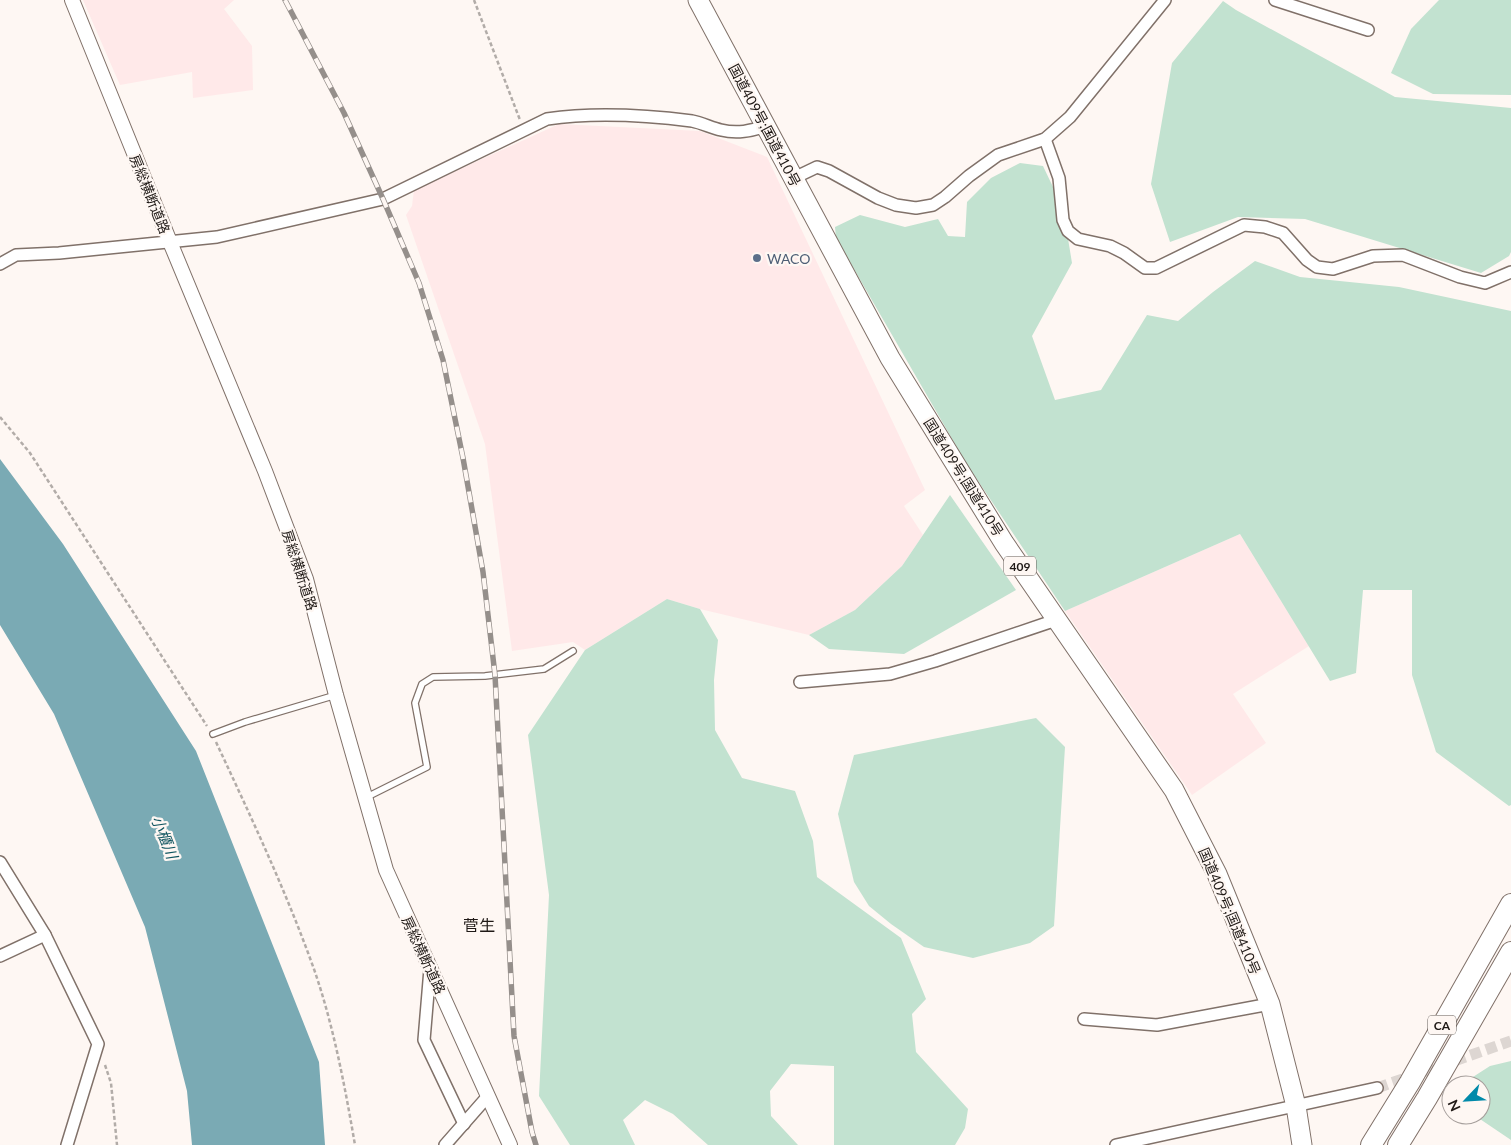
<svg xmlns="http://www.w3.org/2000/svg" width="1511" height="1145" viewBox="0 0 1511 1145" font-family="Lato,'Noto Sans JP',sans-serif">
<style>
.industrial{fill:#ffe9e9}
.green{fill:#c2e2d0}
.water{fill:#7aaab4}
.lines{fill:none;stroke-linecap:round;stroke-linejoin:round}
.minor-tunnel{stroke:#ddd6d2;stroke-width:11;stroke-dasharray:11 5.5;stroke-linecap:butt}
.service-casing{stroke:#807169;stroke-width:8}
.minor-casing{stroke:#807169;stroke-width:14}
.tertiary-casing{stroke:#807169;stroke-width:16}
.trunk-casing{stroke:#807169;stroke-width:21}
.motorway-casing{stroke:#807169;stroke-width:22}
.path{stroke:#b2aca8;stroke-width:2.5;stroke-dasharray:4 2.5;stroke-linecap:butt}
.service{stroke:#fff;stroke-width:5.5}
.minor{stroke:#fff;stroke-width:11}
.tertiary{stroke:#fff;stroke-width:14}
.trunk{stroke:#fff;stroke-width:19}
.motorway{stroke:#fff;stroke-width:20}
.rail-casing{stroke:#958f8b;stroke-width:5.5}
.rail{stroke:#fef7f3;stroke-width:4;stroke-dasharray:11;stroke-linecap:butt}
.service-dot{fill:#5c6f8a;stroke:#fef7f3;stroke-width:2}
.labels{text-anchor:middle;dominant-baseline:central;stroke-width:4.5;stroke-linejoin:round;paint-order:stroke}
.shield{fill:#fef7f3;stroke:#625c58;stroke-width:1}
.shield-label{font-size:12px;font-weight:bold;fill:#1f1916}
.street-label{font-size:14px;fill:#1f1916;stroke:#fef7f3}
.service-label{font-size:14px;fill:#4e5e75;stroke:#fef7f3;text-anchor:start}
.water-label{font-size:15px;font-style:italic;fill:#0f545f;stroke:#fef7f3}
.quarter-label{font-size:16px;fill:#1f1916;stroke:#fef7f3}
</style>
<rect width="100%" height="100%" fill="#fef7f3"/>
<!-- industrial -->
<g class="industrial">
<polygon points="83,0 234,0 224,9 252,46 253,90 193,98 192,72 120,85"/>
<polygon points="559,124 700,131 767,157 925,490 904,506 923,535 902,566 855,610 809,635 700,609 667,599 585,650 573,642 512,651 485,444 406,215 412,206 414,190"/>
<polygon points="1240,534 1309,646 1233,694 1266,743 1192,795 1065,611"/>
</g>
<!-- green -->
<g class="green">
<polygon points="1439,0 1511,0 1511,95 1433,94 1391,73 1411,29"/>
<polygon points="1223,1 1236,10 1395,97 1511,108 1511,252 1509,256 1481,273 1305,219 1238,217 1170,242 1151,184 1172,63"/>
<polygon points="1020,163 1043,166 1053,187 1060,190 1072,263 1032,336 1055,400 1101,390 1147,315 1178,321 1213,292 1255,261 1300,277 1399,287 1511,311 1511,805 1509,806 1436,752 1412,675 1412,590 1363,590 1356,673 1330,681 1240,534 1065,611 966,463 836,238 835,227 860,215 905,227 938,219 948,236 965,237 967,202 991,178"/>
<polygon points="950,495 1016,590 904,654 829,649 809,635 855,610 902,566"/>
<polygon points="667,599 700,609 718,640 714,680 715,730 742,778 795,791 813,841 817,877 901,938 926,999 912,1014 916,1052 968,1109 965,1128 955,1145 834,1145 834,1066 791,1064 770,1091 771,1116 798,1145 708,1145 673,1114 645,1100 623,1120 635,1145 570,1145 539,1096 549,895 528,735 585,650"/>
<polygon points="1036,718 1065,747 1054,926 1030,943 973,958 924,947 891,924 869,906 854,882 838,814 854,755"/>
<polygon points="1511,1061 1511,1140 1474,1115 1481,1115 1481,1085 1462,1084 1490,1066"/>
</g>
<!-- water -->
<polygon class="water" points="0,459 63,544 196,751 319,1062 325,1145 192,1145 187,1091 145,927 54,714 0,625"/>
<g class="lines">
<!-- minor-tunnel -->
<polyline class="minor-tunnel" points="1377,1088 1511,1041"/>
<defs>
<g id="service">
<polyline points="213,734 245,722 336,695"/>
<polyline points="365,798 427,767 415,703 422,684 433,677 485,676 544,669 573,651"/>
</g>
<g id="minor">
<polyline points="1275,0 1368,30"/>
<polyline points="1045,139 1059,178 1063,220 1068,231 1078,239 1110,246 1124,253 1145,268 1156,268 1244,225 1265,227 1283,233 1307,260 1317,267 1333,269 1373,256 1403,255 1460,277 1485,283 1511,272"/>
<polyline points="794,178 817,167 829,171 878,198 896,205 916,208 933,205 945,197 969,176 998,155 1045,139 1070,117 1165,0"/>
<path d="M0 264 16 255 59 253 217 237 383 199 547 119C595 112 644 115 692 121 702 123 712 128 721 130 737 134 751 131 766 126"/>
<polyline points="800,682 890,674 935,661 1056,620"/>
<polyline points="0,862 45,935 98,1044 67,1145"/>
<polyline points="0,956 45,935"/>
<polyline points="430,969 424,1040 464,1124"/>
<polyline points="1084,1019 1157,1025 1270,1004"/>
<polyline points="445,1145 488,1096"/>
<polyline points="1116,1145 1377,1088"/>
</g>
<polyline id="tertiary" points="72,0 170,242 265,471 306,579 336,695 386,870 510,1145"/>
<polyline id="trunk" points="698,0 890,358 1004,543 1174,790 1217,874 1270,1004 1296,1106 1302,1145"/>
<g id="motorway">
<polyline points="1371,1145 1410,1082 1511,904"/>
<polyline points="1398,1145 1427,1098 1511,952"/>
</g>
</defs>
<!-- service casing -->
<use href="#service" class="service-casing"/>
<!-- minor casing -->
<use href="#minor" class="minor-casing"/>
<!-- tertiary casing -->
<use href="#tertiary" class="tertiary-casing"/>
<!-- trunk casing -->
<use href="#trunk" class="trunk-casing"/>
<!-- motorway casing -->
<use href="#motorway" class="motorway-casing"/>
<!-- path -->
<g class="path">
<polyline points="474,0 520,120"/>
<polyline points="0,417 30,453 207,726"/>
<path d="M216 742C251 817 287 893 315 972 334 1028 345 1087 355 1145"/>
<polyline points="105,1065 111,1083 117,1145"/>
</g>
<!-- service -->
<use href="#service" class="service"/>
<!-- minor -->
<use href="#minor" class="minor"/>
<!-- tertiary -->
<use href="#tertiary" class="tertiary"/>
<!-- trunk -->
<use href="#trunk" class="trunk"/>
<!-- motorway -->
<use href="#motorway" class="motorway"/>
<defs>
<polyline id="rail" points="285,0 344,113 383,199 419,283 443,360 463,458 483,572 495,675 514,1036 532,1132 536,1145"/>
</defs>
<!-- rail casing -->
<use href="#rail" class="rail-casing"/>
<!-- rail -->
<use href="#rail" class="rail"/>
</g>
<!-- markers -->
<circle class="service-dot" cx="757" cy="258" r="5"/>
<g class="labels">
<!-- shield labels -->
<g class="shield">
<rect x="1004" y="556.5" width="32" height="19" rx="4"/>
<rect x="1428" y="1015.5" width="28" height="19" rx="4"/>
</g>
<g class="shield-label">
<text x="1020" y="566">409</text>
<text x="1442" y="1025">CA</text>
</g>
<!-- street labels -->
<g class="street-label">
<text transform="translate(765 125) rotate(62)">国道409号;国道410号</text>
<text transform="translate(150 194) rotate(68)">房総横断道路</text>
<text transform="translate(964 477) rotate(58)">国道409号;国道410号</text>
<text transform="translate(300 570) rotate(72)">房総横断道路</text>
<text transform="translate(1230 911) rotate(67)">国道409号;国道410号</text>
<text transform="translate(424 955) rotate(65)">房総横断道路</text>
</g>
<!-- service labels -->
<g class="service-label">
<text x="767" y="258">WACO</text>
</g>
<!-- water labels -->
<g class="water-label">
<text transform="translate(165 837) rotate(68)">小櫃川</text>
</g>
<!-- quarter labels -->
<g class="quarter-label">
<text x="479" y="924">菅生</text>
</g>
</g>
<!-- north arrow -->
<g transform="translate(1466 1100) rotate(245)"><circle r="24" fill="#fef7f3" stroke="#a59e9b"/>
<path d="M0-4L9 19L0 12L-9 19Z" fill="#018aaa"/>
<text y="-8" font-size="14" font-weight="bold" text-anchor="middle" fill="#1f1916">N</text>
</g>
</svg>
